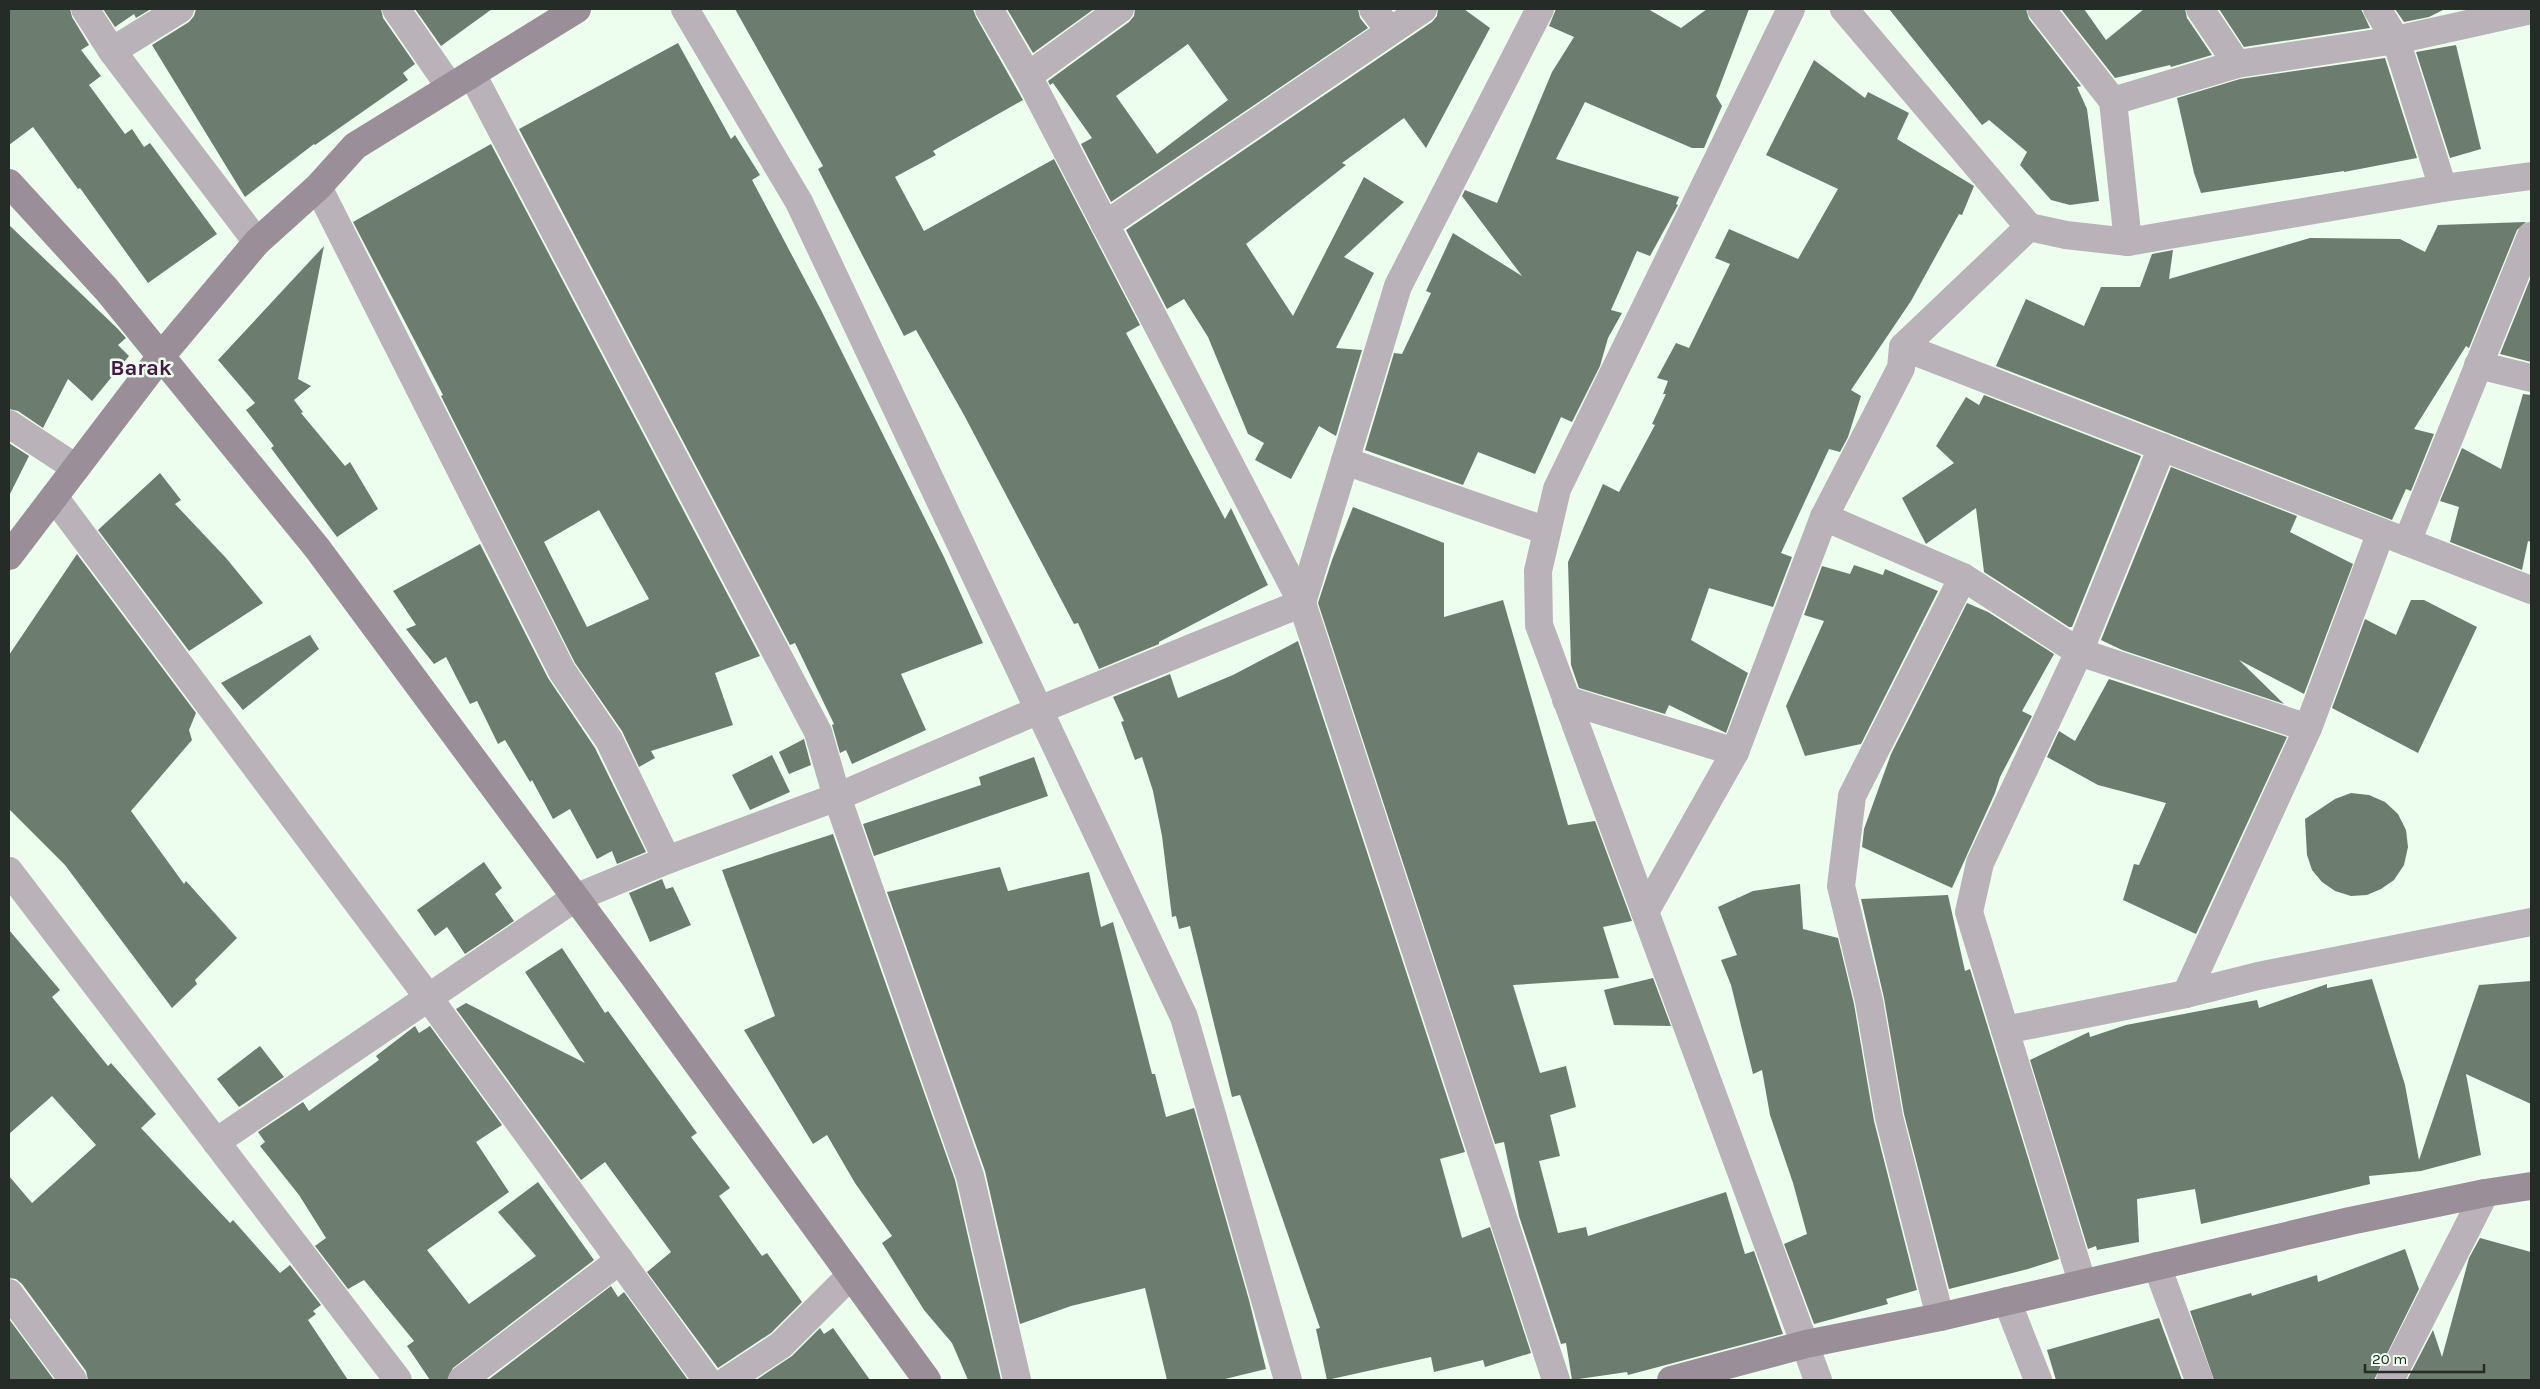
<svg xmlns="http://www.w3.org/2000/svg" width="2540" height="1389" viewBox="0 0 2540 1389" font-family="Karla,sans-serif">
<style>
.building{fill:#6c7c6e;fill-rule:evenodd}
.lines{fill:none;stroke-linecap:round;stroke-linejoin:round}
.street{stroke:#b9b2b8;stroke-width:28}
.secondary{stroke:#9a8f99;stroke-width:28}
.labels{text-anchor:middle;dominant-baseline:central;stroke-width:5;stroke-linejoin:round;paint-order:stroke}
.district-label{font-size:22px;font-weight:bold;fill:#481646;stroke:#edfeef}
</style>
<rect width="100%" height="100%" fill="#edfeef"/>
<!-- building -->
<g class="building">
<polygon points="9,9 70,9 72,17 89,45 81,50 101,76 89,85 125,134 132,129 144,147 150,143 217,234 148,283 80,188 78,189 33,127 9,145"/>
<polygon points="103,9 151,9 136,18 134,14 115,27"/>
<polygon points="196,9 381,9 383,18 415,64 403,73 408,80 315,145 314,144 245,197 152,45 189,22 194,16"/>
<polygon points="415,9 492,9 441,46"/>
<polygon points="735,9 973,9 976,17 1023,100 933,151 936,155 895,177 924,231 1054,159 1140,325 1126,333 1225,519 1231,508 1268,585 1159,642 1159,644 1099,669 1078,623 1074,624 964,415 916,330 904,336 818,169 823,166"/>
<polygon points="1007,9 1094,9 1033,53"/>
<path d="M1135 9H1358L1360 18 1368 28 1111 202 1081 144 1092 138 1053 83 1050 85 1048 81 1129 22 1134 16ZM1188 44 1228 100 1157 154 1116 96Z"/>
<polygon points="1438,9 1464,9 1490,28 1426,148 1404,118 1342,163 1346,165 1246,244 1293,316 1364,177 1404,202 1344,257 1374,273 1336,348 1362,350 1336,436 1319,426 1291,479 1255,460 1264,443 1248,434 1208,337 1184,299 1167,309 1126,230 1432,22 1437,16"/>
<polygon points="1556,9 1648,9 1681,28 1707,9 1749,9 1716,96 1722,106 1704,148 1692,148 1585,102 1556,159 1679,197 1676,204 1678,205 1650,256 1637,251 1611,310 1622,313 1608,338 1600,366 1572,422 1561,417 1535,474 1478,452 1463,485 1365,450 1394,353 1402,354 1431,293 1426,291 1453,233 1522,276 1462,196 1465,190 1497,203 1552,72 1574,37 1549,26"/>
<polygon points="1889,9 2026,9 2029,19 2081,86 2077,87 2087,109 2099,201 2070,205 2051,200 2020,165 2027,152 1989,120 1982,125"/>
<polygon points="2061,9 2084,9 2106,40 2144,9 2185,9 2187,18 2212,55 2171,67 2170,65 2115,78"/>
<polygon points="2219,9 2361,9 2370,28 2244,47"/>
<polygon points="2395,9 2445,9 2429,17 2404,22"/>
<polygon points="678,43 731,139 735,135 760,175 752,180 821,310 944,557 983,643 901,674 926,730 852,764 846,750 840,753 832,725 834,724 795,643 790,645 519,129"/>
<polygon points="2456,45 2481,149 2450,158 2416,52"/>
<polygon points="2385,58 2417,158 2344,172 2344,171 2201,193 2194,173 2177,98 2240,79"/>
<polygon points="1814,60 1865,98 1868,92 1909,113 1897,139 1974,186 1962,215 1959,214 1911,301 1851,390 1861,396 1848,437 1840,452 1829,449 1781,553 1792,557 1773,607 1709,588 1691,640 1748,673 1726,733 1669,705 1665,714 1579,688 1571,665 1568,562 1603,484 1619,492 1655,425 1652,424 1666,394 1663,394 1668,381 1657,378 1676,343 1689,348 1730,264 1715,258 1729,229 1798,259 1838,189 1766,155"/>
<path d="M491 144 760 656 715 673 733 725 651 751 655 758 639 767 622 731 575 663 441 396 443 395 353 222ZM599 510 649 599 587 627 544 542Z"/>
<polygon points="2526,222 2517,230 2469,348 2466,346 2414,429 2434,434 2411,491 2406,489 2392,520 1996,366 2026,299 2084,326 2101,287 2140,287 2152,254 2173,250 2169,279 2310,238 2400,239 2425,252 2438,225"/>
<polygon points="9,225 118,329 126,338 118,345 129,356 92,401 68,379 43,428 18,411 9,409"/>
<polygon points="324,246 298,379 311,386 294,400 303,412 301,413 345,466 350,462 378,509 337,537 271,448 274,446 246,410 255,403 218,360"/>
<polygon points="2531,277 2531,362 2500,354"/>
<polygon points="2523,394 2531,395 2531,542 2528,541 2522,570 2450,542 2459,507 2440,501 2462,448 2501,469"/>
<polygon points="1984,395 2141,456 2072,627 2069,627 1984,572 1976,508 1926,544 1902,498 1954,463 1936,446 1966,397 1979,405"/>
<polygon points="9,443 29,456 9,496"/>
<polygon points="2171,467 2297,516 2290,532 2353,564 2304,694 2239,660 2284,704 2122,650 2101,640"/>
<polygon points="160,473 181,500 175,504 226,558 263,603 189,651 98,530"/>
<polygon points="1353,507 1444,543 1444,617 1503,600 1568,825 1595,821 1632,921 1603,927 1619,978 1513,985 1540,1073 1566,1066 1576,1107 1550,1115 1560,1156 1539,1161 1558,1233 1586,1227 1588,1236 1726,1192 1745,1254 1754,1251 1783,1334 1628,1375 1627,1372 1572,1380 1566,1343 1561,1344 1519,1216 1504,1142 1495,1144 1318,603 1332,560"/>
<polygon points="480,544 548,678 595,748 646,852 617,864 612,851 597,859 570,809 553,819 532,780 530,782 505,740 498,744 477,701 470,704 446,657 434,664 406,629 416,625 393,591"/>
<polygon points="77,554 196,713 189,730 192,740 131,811 184,884 186,881 237,938 195,980 197,984 172,1008 65,865 9,809 9,655"/>
<polygon points="1854,565 1883,575 1885,569 1938,591 1861,744 1805,756 1786,706 1824,621 1804,615 1822,566 1850,574"/>
<polygon points="2411,600 2424,600 2477,627 2418,753 2332,708 2365,619 2396,635"/>
<polygon points="1967,603 1988,612 2054,654 2022,711 2032,716 2000,777 1995,793 1952,888 1862,847 1864,829 1891,754"/>
<polygon points="310,635 319,649 243,710 221,683"/>
<polygon points="1298,641 1465,1152 1440,1159 1462,1238 1490,1227 1531,1353 1485,1367 1483,1360 1434,1372 1431,1357 1327,1380 1316,1329 1320,1328 1240,1095 1232,1097 1190,926 1179,929 1176,916 1172,917 1162,836 1153,791 1142,757 1135,760 1121,722 1124,721 1113,697 1170,674 1178,698 1233,675"/>
<polygon points="2109,679 2287,737 2196,934 2123,900 2134,864 2139,865 2166,803 2098,785 2047,757 2059,731 2075,741"/>
<polygon points="804,739 811,765 789,774 779,752"/>
<polygon points="772,755 790,792 750,810 732,775"/>
<polygon points="1034,757 1048,796 874,856 863,824 981,785 979,777"/>
<polygon points="2351,793 2369,795 2385,802 2398,814 2406,830 2408,847 2404,865 2394,880 2381,889 2367,895 2351,896 2335,891 2322,882 2312,870 2307,855 2305,819 2335,799"/>
<polygon points="833,834 955,1180 1001,1380 968,1380 952,1343 924,1310 882,1243 892,1236 855,1183 827,1135 813,1144 744,1030 775,1016 722,870"/>
<polygon points="484,862 502,888 495,894 514,921 465,954 447,927 435,936 417,910"/>
<polygon points="1000,867 1008,891 1089,872 1101,927 1113,922 1152,1074 1155,1074 1166,1117 1194,1108 1249,1300 1266,1369 1221,1380 1167,1380 1145,1288 1071,1306 1020,1324 985,1171 887,892"/>
<polygon points="662,879 666,889 673,887 691,925 650,942 629,893"/>
<polygon points="1800,884 1803,929 1838,938 1854,1004 1874,1121 1917,1290 1886,1299 1888,1304 1814,1324 1784,1244 1807,1234 1793,1183 1770,1115 1762,1070 1753,1074 1731,985 1721,960 1737,955 1718,907 1753,891"/>
<polygon points="1948,895 1965,971 1970,969 2059,1259 2028,1269 1949,1289 1904,1114 1884,998 1861,899"/>
<polygon points="9,930 60,990 52,997 108,1066 111,1063 156,1114 141,1128 230,1223 233,1220 280,1273 290,1265 321,1305 313,1311 316,1314 308,1320 348,1380 88,1380 86,1371 22,1284 16,1279 9,1278 9,1176 32,1203 96,1145 52,1096 9,1134"/>
<polygon points="562,948 605,1013 608,1011 697,1133 691,1137 730,1188 719,1196 762,1256 767,1253 802,1302 771,1333 718,1368 647,1272 671,1252 605,1162 581,1180 456,1009 466,1003 585,1063 525,972"/>
<polygon points="1653,978 1671,1026 1614,1025 1604,990"/>
<polygon points="2372,979 2405,1085 2419,1160 2479,985 2531,981 2531,1104 2466,1074 2481,1155 2421,1171 2369,1176 2370,1184 2201,1224 2195,1189 2137,1199 2139,1242 2097,1250 2096,1246 2088,1249 2030,1060 2089,1032 2090,1037 2126,1025 2257,1000 2259,1008 2327,984 2327,988"/>
<polygon points="415,1026 419,1033 430,1026 502,1125 476,1142 509,1192 427,1250 469,1304 536,1256 498,1212 538,1182 594,1260 453,1368 447,1380 430,1380 407,1346 414,1341 364,1280 348,1289 315,1246 326,1238 299,1195 260,1146 265,1142 258,1132 303,1102 309,1111 379,1060 376,1056"/>
<polygon points="260,1046 284,1077 239,1107 217,1079"/>
<polygon points="2480,1238 2531,1252 2531,1380 2407,1380 2433,1330 2442,1357 2469,1258"/>
<polygon points="2405,1249 2419,1289 2374,1380 2214,1380 2190,1311 2251,1293 2252,1296 2317,1275 2318,1282"/>
<polygon points="611,1286 618,1297 624,1292 688,1380 488,1380"/>
<polygon points="2159,1318 2182,1380 2056,1380 2047,1350"/>
<polygon points="9,1319 54,1380 9,1380"/>
<polygon points="820,1328 824,1334 833,1328 870,1380 756,1380 792,1356"/>
</g>
<g class="lines">
<!-- street -->
<g class="street">
<polyline points="85,9 112,51 257,242"/>
<polyline points="396,9 450,87"/>
<polyline points="685,9 799,202 1184,1017 1288,1380"/>
<polyline points="989,9 1028,76 1302,603 1556,1380"/>
<polyline points="1373,9 1390,31"/>
<polyline points="1791,9 1557,489 1538,571 1539,625 1818,1380"/>
<polyline points="1844,9 2029,227"/>
<polyline points="2041,9 2113,101 2128,242"/>
<polyline points="2200,9 2237,64"/>
<polyline points="2377,9 2396,40 2443,188"/>
<polyline points="112,51 180,9"/>
<polyline points="472,74 818,732 837,797 970,1176 1017,1380"/>
<polyline points="1028,76 1120,9"/>
<polyline points="2113,101 2237,64 2396,40 2531,10"/>
<polyline points="318,187 562,671 609,740 667,860"/>
<polyline points="1105,225 1423,9"/>
<polyline points="1903,347 2531,590"/>
<polyline points="2478,365 2531,378"/>
<polyline points="9,424 76,468"/>
<polyline points="1345,461 1547,531"/>
<polyline points="54,497 428,997 707,1380"/>
<polyline points="1824,517 1963,577 2079,652 2308,728"/>
<polyline points="2407,542 2531,236"/>
<polyline points="1302,603 1398,286 1540,9"/>
<polyline points="1566,700 1735,752"/>
<polyline points="9,871 398,1380"/>
<polyline points="1645,912 1735,752 1824,517 1901,368 1903,347 2029,227 2066,235 2128,242 2443,188 2531,176"/>
<polyline points="2186,994 2308,728 2381,532"/>
<polyline points="2005,1030 2186,994 2258,976 2531,922"/>
<polyline points="216,1142 575,898 667,860 837,797 1039,710 1302,603"/>
<polyline points="2157,1266 2199,1380"/>
<polyline points="2082,1282 1969,912 1980,863 2079,652 2162,447"/>
<polyline points="9,1293 73,1380"/>
<polyline points="2007,1301 2038,1380"/>
<polyline points="1940,1317 1889,1117 1869,1001 1841,886 1852,796 1963,577"/>
<polyline points="462,1380 620,1260"/>
<polyline points="728,1380 781,1345 851,1275"/>
<polyline points="2390,1380 2485,1193"/>
</g>
<!-- secondary -->
<g class="secondary">
<polyline points="9,183 107,290 317,548 635,978 927,1380"/>
<polyline points="9,556 162,355 257,242 318,187 355,146 577,9"/>
<polyline points="1671,1380 1806,1344 1940,1317 2350,1221 2485,1193 2531,1186"/>
</g>
</g>
<g class="labels">
<!-- district labels -->
<g class="district-label">
<text x="141" y="368">Barak</text>
</g>
</g>
<!-- border -->
<rect width="2540" height="1389" fill="none" stroke="#252b26" stroke-width="20"/>
<!-- scale -->
<path d="M2365 1364v8h119v-8" fill="none" stroke="#252b26" stroke-width="2.5"/>
<text x="2372" y="1364" font-size="15" fill="#252b26" stroke="#edfeef" stroke-width="4" paint-order="stroke">20 m</text>
</svg>
